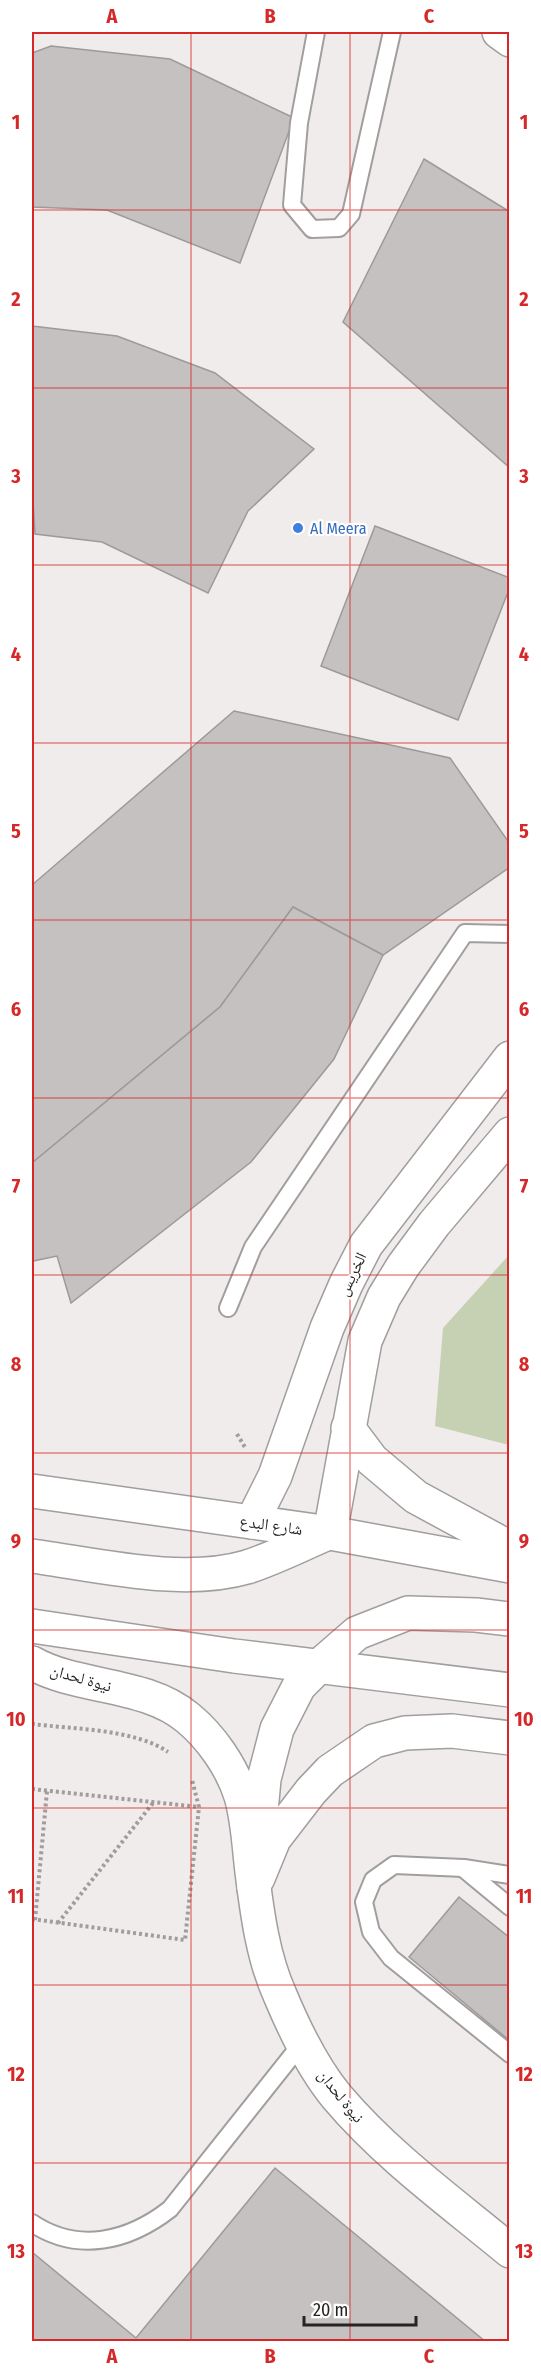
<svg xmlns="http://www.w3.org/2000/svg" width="541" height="2373" viewBox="0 0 541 2373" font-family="'Fira Sans Condensed','Noto Naskh Arabic',sans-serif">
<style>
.green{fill:#c5d1b2}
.building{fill:#c4c1c0;stroke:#9d9a99;stroke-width:1.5}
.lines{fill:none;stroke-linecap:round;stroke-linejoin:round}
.lane-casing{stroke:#a19e9d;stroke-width:20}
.street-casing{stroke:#a19e9d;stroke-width:36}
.secondary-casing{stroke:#a19e9d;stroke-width:36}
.path{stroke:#a09d9c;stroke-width:4;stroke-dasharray:3 3;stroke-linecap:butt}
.lane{stroke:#fff;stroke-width:16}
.street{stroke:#fff;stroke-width:33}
.secondary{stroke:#fff;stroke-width:33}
.grid{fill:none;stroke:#d62828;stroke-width:1.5;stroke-opacity:0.55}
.shop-dot{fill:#3f7fe0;stroke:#fff;stroke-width:2}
.labels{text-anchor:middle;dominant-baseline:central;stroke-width:4.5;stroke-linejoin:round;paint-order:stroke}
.shop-label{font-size:16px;fill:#366cbe;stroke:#fff;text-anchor:start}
.street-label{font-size:16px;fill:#252423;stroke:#fff}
.neatline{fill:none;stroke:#d62828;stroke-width:2}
.grid-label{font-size:20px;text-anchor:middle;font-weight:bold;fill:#d62828}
</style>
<rect width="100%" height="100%" fill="#f0eceb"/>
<!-- green -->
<polygon class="green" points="509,1255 509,1445 435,1426 443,1328"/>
<!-- building -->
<g class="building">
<polygon points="51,46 170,59 294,118 240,263 107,210 32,207 32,53"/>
<polygon points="424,159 510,212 510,468 343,322"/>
<polygon points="32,326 117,336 215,373 314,449 248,511 208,593 102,542 35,534 32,485"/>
<polygon points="375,526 510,578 510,587 458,720 321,666"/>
<polygon points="234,711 450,758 510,844 510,867 383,955 293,907 220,1007 32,1163 32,885"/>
<polygon points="293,907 383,955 334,1059 251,1162 71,1303 57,1256 33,1261 32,1257 32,1163 220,1007"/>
<polygon points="459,1897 510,1938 510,2041 409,1957"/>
<polygon points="275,2168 486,2342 32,2342 32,2252 136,2338"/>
</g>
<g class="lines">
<defs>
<g id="lane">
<polyline points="316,32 299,123 292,205 312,229 339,228 351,214 392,32"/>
<polyline points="228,1308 253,1247 465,933 510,934"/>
<polyline points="464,1869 510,1907"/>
<polyline points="510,1875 464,1868 394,1865 373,1880 364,1902 371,1932 391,1958 510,2054"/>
<path d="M32 2223C78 2254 129 2241 170 2209L302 2043"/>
</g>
<g id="street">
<polyline points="499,32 510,40"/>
<polyline points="252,1522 275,1476 327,1328 346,1284 366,1245 510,1058"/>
<polyline points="330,1533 365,1341 384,1297 403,1266 434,1224 510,1134"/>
<path d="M32 1663C78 1689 145 1682 188 1718 211 1737 232 1767 241 1796 248 1820 249 1847 252 1872 257 1912 263 1958 280 1995 295 2031 313 2068 337 2097 387 2156 451 2202 510 2251"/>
<polyline points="258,1878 274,1839 311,1791 330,1771 374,1741 405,1733 452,1731 510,1738"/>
</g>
<g id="secondary">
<polyline points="348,1428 372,1460 416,1497 510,1548"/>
<polyline points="32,1491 330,1533 510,1566"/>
<path d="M32 1556C98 1565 182 1586 247 1567 275 1558 302 1544 328 1533"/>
<polyline points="32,1626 234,1656 510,1690"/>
<polyline points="254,1888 264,1779 277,1729 299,1686 319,1666 357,1633 408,1613 476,1615 510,1619"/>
</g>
</defs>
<!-- lane casing -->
<use href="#lane" class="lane-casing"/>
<!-- street casing -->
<use href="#street" class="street-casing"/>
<!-- secondary casing -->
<use href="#secondary" class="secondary-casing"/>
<!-- path -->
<g class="path">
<polyline points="237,1434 246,1449"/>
<path d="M32 1724C72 1729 135 1729 168 1752"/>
<polyline points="32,1789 199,1807"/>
<polyline points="32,1919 185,1940 199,1807 192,1780"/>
<polyline points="35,1920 47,1791"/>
<polyline points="58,1923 153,1803"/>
</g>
<!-- lane -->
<use href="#lane" class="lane"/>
<!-- street -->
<use href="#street" class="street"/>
<!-- secondary -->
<use href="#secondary" class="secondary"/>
</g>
<!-- grid -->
<path class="grid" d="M191 32V2342M350 32V2342M32 210H510M32 388H510M32 565H510M32 743H510M32 920H510M32 1098H510M32 1275H510M32 1453H510M32 1630H510M32 1808H510M32 1985H510M32 2163H510"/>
<!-- markers -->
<circle class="shop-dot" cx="298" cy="528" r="6"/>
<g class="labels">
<!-- shop labels -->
<g class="shop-label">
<text x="310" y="528">Al Meera</text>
</g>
<!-- street labels -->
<g class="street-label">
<text transform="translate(352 1274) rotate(-64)">الخريس</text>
<text transform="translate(271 1525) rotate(8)">شارع البدع</text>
<text transform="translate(81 1678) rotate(16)">نيوة لحدان</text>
<text transform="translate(341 2096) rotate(51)">نيوة لحدان</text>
</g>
</g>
<!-- border -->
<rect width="541" height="2373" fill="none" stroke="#ffffff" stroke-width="66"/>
<!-- scale -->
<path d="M304 2316v9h112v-9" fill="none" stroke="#252423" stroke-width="3"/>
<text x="313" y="2316" font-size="18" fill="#252423" stroke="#ffffff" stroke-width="4.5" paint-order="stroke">20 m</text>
<rect x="33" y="33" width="475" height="2307" class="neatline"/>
<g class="grid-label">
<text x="112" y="23">A</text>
<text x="270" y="23">B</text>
<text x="429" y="23">C</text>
<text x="16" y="129">1</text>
<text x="524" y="129">1</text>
<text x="16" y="306">2</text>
<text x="524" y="306">2</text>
<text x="16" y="483">3</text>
<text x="524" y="483">3</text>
<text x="16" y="661">4</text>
<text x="524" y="661">4</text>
<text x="16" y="838">5</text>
<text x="524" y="838">5</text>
<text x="16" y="1016">6</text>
<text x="524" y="1016">6</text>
<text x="16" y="1193">7</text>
<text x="524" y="1193">7</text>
<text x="16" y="1371">8</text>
<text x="524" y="1371">8</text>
<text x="16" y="1548">9</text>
<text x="524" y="1548">9</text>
<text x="16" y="1726">10</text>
<text x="524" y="1726">10</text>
<text x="16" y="1903">11</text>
<text x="524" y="1903">11</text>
<text x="16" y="2081">12</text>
<text x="524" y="2081">12</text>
<text x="16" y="2258">13</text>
<text x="524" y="2258">13</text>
<text x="112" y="2363">A</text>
<text x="270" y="2363">B</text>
<text x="429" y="2363">C</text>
</g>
</svg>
